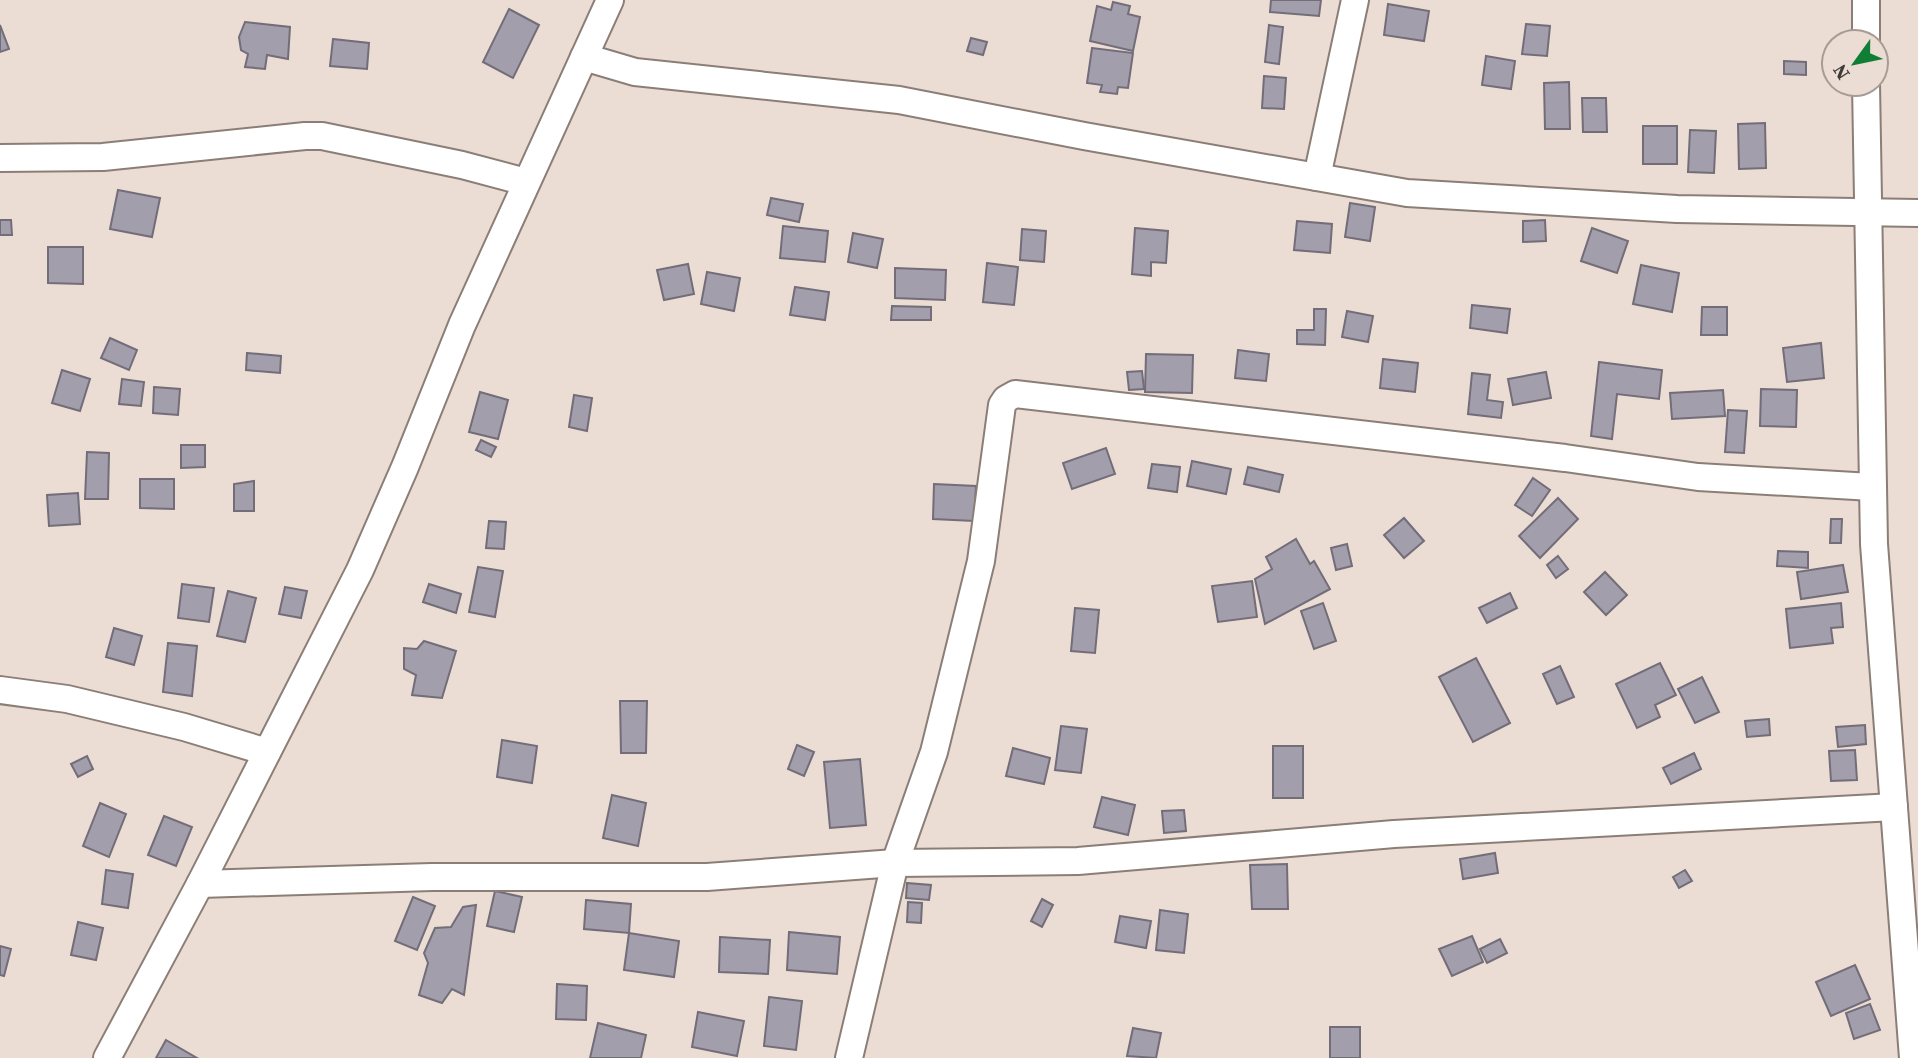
<svg xmlns="http://www.w3.org/2000/svg" width="1918" height="1058" viewBox="0 0 1918 1058" font-family="'Source Serif 4',serif">
<style>
.building{fill:#a39eab;stroke:#726d79;stroke-width:2}
.lines{fill:none;stroke-linecap:round;stroke-linejoin:round}
.street-casing{stroke:#8b7e76;stroke-width:30}
.street{stroke:#fff;stroke-width:26}
</style>
<rect width="100%" height="100%" fill="#ebddd4"/>
<!-- building -->
<g class="building">
<polygon points="1271,0 1321,0 1319,16 1270,12"/>
<polygon points="1113,2 1130,6 1128,14 1140,17 1133,51 1090,41 1097,6 1111,10"/>
<polygon points="1388,4 1429,11 1424,41 1384,35"/>
<polygon points="509,9 539,25 513,78 483,62"/>
<polygon points="245,22 290,27 288,59 267,55 265,69 245,67 248,54 241,50 239,37"/>
<polygon points="1526,24 1550,26 1547,56 1522,54"/>
<polygon points="0,25 9,49 0,52"/>
<polygon points="1269,25 1283,27 1279,64 1265,62"/>
<polygon points="971,38 987,42 983,55 967,51"/>
<polygon points="333,39 369,43 367,69 330,66"/>
<polygon points="1092,48 1133,53 1128,88 1118,87 1117,94 1100,92 1102,85 1087,83"/>
<polygon points="1486,56 1515,61 1511,89 1482,85"/>
<polygon points="1784,61 1806,62 1806,75 1784,74"/>
<polygon points="1264,76 1286,78 1284,109 1262,108"/>
<polygon points="1569,82 1570,129 1545,129 1544,83"/>
<polygon points="1582,98 1606,98 1607,132 1583,132"/>
<polygon points="1765,123 1766,168 1739,169 1738,124"/>
<rect x="1643" y="126" width="34" height="38"/>
<polygon points="1690,130 1716,131 1714,173 1688,172"/>
<polygon points="118,190 160,198 152,237 110,229"/>
<polygon points="771,198 803,204 799,222 767,215"/>
<polygon points="1350,203 1375,207 1370,241 1345,237"/>
<polygon points="0,220 11,220 12,235 0,235"/>
<polygon points="1545,220 1546,241 1523,242 1523,221"/>
<polygon points="1297,221 1332,224 1330,253 1294,250"/>
<polygon points="783,226 828,231 825,262 780,258"/>
<polygon points="1135,228 1168,231 1166,263 1151,262 1151,276 1132,274"/>
<polygon points="1592,228 1628,241 1617,273 1581,261"/>
<polygon points="1022,229 1046,231 1044,262 1020,260"/>
<polygon points="853,233 883,239 877,268 848,262"/>
<polygon points="48,247 83,247 83,284 48,283"/>
<polygon points="987,263 1018,267 1014,305 983,302"/>
<polygon points="688,264 694,294 664,300 657,270"/>
<polygon points="1641,265 1679,273 1672,312 1633,304"/>
<polygon points="895,268 946,270 945,300 895,298"/>
<polygon points="707,272 740,278 734,311 701,304"/>
<polygon points="795,287 829,292 825,320 790,315"/>
<polygon points="1472,305 1510,309 1507,333 1470,328"/>
<polygon points="892,306 931,307 931,320 891,320"/>
<polygon points="1702,307 1727,307 1727,335 1701,335"/>
<polygon points="1314,309 1326,309 1325,345 1297,344 1297,330 1314,330"/>
<polygon points="1347,311 1373,316 1368,342 1342,337"/>
<polygon points="110,338 137,350 129,370 101,358"/>
<polygon points="1821,343 1824,378 1787,382 1783,348"/>
<polygon points="1238,350 1269,354 1266,381 1235,378"/>
<polygon points="247,353 281,356 280,373 246,370"/>
<polygon points="1146,354 1193,355 1192,393 1145,392"/>
<polygon points="1383,359 1418,363 1415,392 1380,388"/>
<polygon points="1599,362 1662,370 1659,399 1617,394 1612,439 1591,436"/>
<polygon points="62,370 90,379 80,411 52,403"/>
<polygon points="1142,371 1144,389 1129,390 1127,372"/>
<polygon points="1546,372 1551,398 1513,405 1508,379"/>
<polygon points="1472,373 1490,375 1487,400 1503,402 1501,418 1468,414"/>
<polygon points="122,379 144,382 141,406 119,404"/>
<polygon points="154,387 180,389 178,415 153,413"/>
<polygon points="1761,389 1797,390 1796,427 1760,426"/>
<polygon points="1723,390 1725,416 1672,419 1670,393"/>
<polygon points="480,392 508,400 498,439 469,432"/>
<polygon points="574,395 592,398 587,431 569,427"/>
<polygon points="1728,410 1747,411 1744,453 1725,452"/>
<polygon points="481,440 496,447 491,457 476,450"/>
<polygon points="181,445 205,445 205,467 181,468"/>
<polygon points="1106,448 1115,474 1072,489 1063,463"/>
<polygon points="87,452 109,453 108,499 85,499"/>
<polygon points="1192,461 1231,469 1226,494 1187,486"/>
<polygon points="1152,464 1180,467 1177,492 1148,488"/>
<polygon points="1248,467 1283,475 1279,492 1244,484"/>
<polygon points="1533,478 1550,490 1532,516 1515,505"/>
<polygon points="140,479 174,479 174,509 140,508"/>
<polygon points="254,481 254,511 234,511 234,484"/>
<polygon points="934,484 976,486 974,521 933,519"/>
<polygon points="78,493 80,524 49,526 47,495"/>
<polygon points="1558,498 1578,519 1540,558 1519,536"/>
<polygon points="1404,518 1424,541 1404,558 1384,535"/>
<polygon points="1831,519 1842,519 1841,543 1830,543"/>
<polygon points="489,521 506,522 504,549 486,548"/>
<polygon points="1296,539 1310,564 1314,561 1330,589 1265,624 1255,579 1272,569 1266,557"/>
<polygon points="1347,544 1352,566 1336,570 1331,548"/>
<polygon points="1778,551 1808,552 1808,568 1777,566"/>
<polygon points="1558,556 1568,569 1556,578 1547,565"/>
<polygon points="1843,565 1848,592 1801,599 1797,572"/>
<polygon points="478,567 503,571 495,617 469,612"/>
<polygon points="1605,572 1627,595 1606,615 1584,592"/>
<polygon points="1252,581 1257,617 1218,622 1212,586"/>
<polygon points="182,584 214,588 209,622 178,618"/>
<polygon points="429,584 461,594 456,613 423,602"/>
<polygon points="285,587 307,591 301,618 279,614"/>
<polygon points="228,591 256,598 245,642 217,636"/>
<polygon points="1510,593 1517,608 1487,623 1479,608"/>
<polygon points="1323,603 1336,641 1314,649 1301,611"/>
<polygon points="1841,603 1843,627 1831,628 1833,643 1790,648 1786,609"/>
<polygon points="1075,608 1099,610 1095,653 1071,651"/>
<polygon points="114,628 142,636 134,665 106,657"/>
<polygon points="424,641 456,651 442,698 412,695 416,675 404,669 404,648 417,649"/>
<polygon points="168,643 197,646 192,696 163,692"/>
<polygon points="1476,658 1510,723 1473,742 1439,677"/>
<polygon points="1660,663 1676,695 1655,705 1660,717 1637,728 1616,684"/>
<polygon points="1560,666 1574,697 1557,704 1543,674"/>
<polygon points="1702,677 1719,712 1695,723 1678,689"/>
<polygon points="620,701 647,701 646,753 621,753"/>
<polygon points="1769,719 1770,735 1747,737 1745,721"/>
<polygon points="1865,725 1866,744 1838,747 1836,727"/>
<polygon points="1061,726 1087,729 1081,773 1055,770"/>
<polygon points="502,740 537,746 532,783 497,777"/>
<polygon points="797,745 814,752 804,776 788,769"/>
<rect x="1273" y="746" width="30" height="52"/>
<polygon points="1013,748 1050,758 1044,784 1006,776"/>
<polygon points="1855,750 1857,780 1831,781 1829,751"/>
<polygon points="1694,753 1701,769 1671,784 1663,768"/>
<polygon points="87,756 93,769 78,777 71,764"/>
<polygon points="860,759 866,825 830,828 824,762"/>
<polygon points="612,795 646,803 638,846 603,838"/>
<polygon points="1102,797 1135,805 1128,835 1094,827"/>
<polygon points="100,803 126,814 109,857 83,846"/>
<polygon points="1184,810 1186,831 1164,833 1162,811"/>
<polygon points="164,816 192,827 176,866 148,855"/>
<polygon points="1495,853 1498,873 1463,879 1460,859"/>
<polygon points="1287,864 1288,909 1252,909 1250,865"/>
<polygon points="106,870 133,874 128,908 102,904"/>
<polygon points="1685,870 1692,881 1679,888 1673,877"/>
<polygon points="907,883 931,885 929,900 906,898"/>
<polygon points="495,891 522,897 514,932 487,926"/>
<polygon points="413,897 435,906 417,950 395,941"/>
<polygon points="1042,899 1053,905 1042,927 1031,921"/>
<polygon points="586,900 631,904 629,933 584,929"/>
<polygon points="908,902 922,903 921,923 907,922"/>
<polygon points="476,905 464,995 452,989 442,1003 419,995 428,963 424,953 435,928 451,927 463,907"/>
<polygon points="1160,910 1188,914 1184,953 1156,950"/>
<polygon points="1120,916 1151,921 1146,948 1115,942"/>
<polygon points="78,922 103,928 96,960 71,955"/>
<polygon points="789,932 840,937 837,974 787,970"/>
<polygon points="629,933 679,941 674,977 624,970"/>
<polygon points="1472,936 1483,962 1452,976 1439,949"/>
<polygon points="720,937 770,940 768,974 719,972"/>
<polygon points="1500,939 1507,953 1487,963 1480,949"/>
<polygon points="0,946 11,949 4,976 0,975"/>
<polygon points="1855,965 1870,999 1831,1016 1816,982"/>
<polygon points="557,984 587,986 586,1020 556,1019"/>
<polygon points="769,997 802,1001 796,1050 764,1046"/>
<polygon points="1870,1004 1880,1030 1854,1039 1846,1013"/>
<polygon points="698,1012 744,1021 737,1056 692,1047"/>
<polygon points="598,1023 646,1035 641,1058 590,1058"/>
<rect x="1330" y="1027" width="30" height="31"/>
<polygon points="1133,1028 1161,1033 1156,1058 1127,1056"/>
<polygon points="166,1040 197,1058 156,1058"/>
</g>
<g class="lines">
<defs>
<g id="street">
<polyline points="1866,0 1866,42"/>
<polyline points="584,57 635,72 899,100 1084,136 1407,193 1677,209 1918,213"/>
<polyline points="1866,84 1874,544 1913,1058"/>
<polyline points="0,158 103,157 305,136 322,136 462,165 526,182"/>
<polyline points="1317,177 1355,0"/>
<polyline points="0,690 67,699 184,727 267,752"/>
<polyline points="200,884 432,877 707,877 895,863 1078,861 1394,834 1894,807"/>
<polyline points="107,1058 200,884 360,570 405,467 462,325 610,0"/>
<polyline points="849,1058 895,863 934,752 981,561 1002,405 1006,399 1015,394 1565,458 1698,477 1872,487"/>
</g>
</defs>
<!-- street casing -->
<use href="#street" class="street-casing"/>
<!-- street -->
<use href="#street" class="street"/>
</g>
<!-- north arrow -->
<g transform="translate(1855 63) rotate(237)"><circle r="33" fill="#ebddd4" stroke="#a79c95" stroke-width="2"/>
<path d="M0-5L12 26L0 18L-12 26Z" fill="#0f7f35"/>
<text y="-10" font-size="19" font-weight="bold" text-anchor="middle" fill="#403b37">N</text>
</g>
</svg>
